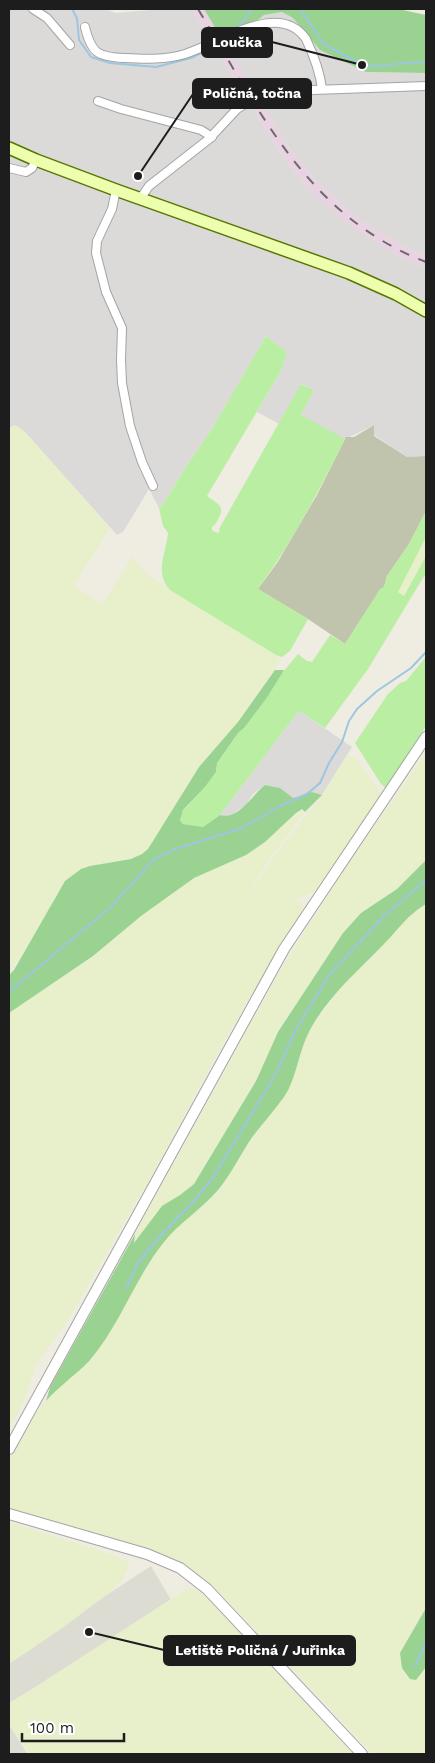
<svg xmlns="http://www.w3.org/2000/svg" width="435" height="1763" viewBox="0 0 435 1763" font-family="'Work Sans',sans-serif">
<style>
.residential{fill:#dbdad9}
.industrial{fill:#e9d2e1}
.airport{fill:#dddcd3}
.construction{fill:#c0c4ac}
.farmland{fill:#e7f0ca}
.grass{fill:#baeea2}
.forest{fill:#9ad292}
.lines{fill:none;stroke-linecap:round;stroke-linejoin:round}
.stream{stroke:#9dc6e1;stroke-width:2}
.minor-casing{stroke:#a4a4a4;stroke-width:10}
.tertiary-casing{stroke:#a4a4a4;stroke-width:12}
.secondary-casing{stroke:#570;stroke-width:14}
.minor{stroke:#fff;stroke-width:8}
.tertiary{stroke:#fff;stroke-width:10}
.secondary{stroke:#edffaf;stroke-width:11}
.rail{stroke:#6b6b6b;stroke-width:2;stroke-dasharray:10 10;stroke-linecap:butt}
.leader{fill:none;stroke:#1d1d1d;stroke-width:2}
.callout-dot{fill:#1d1d1d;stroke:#fff;stroke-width:2}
.callout{fill:#1d1d1d;stroke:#1d1d1d;stroke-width:2}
.callout-label{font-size:14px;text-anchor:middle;font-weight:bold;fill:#fff}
</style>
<rect width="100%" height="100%" fill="#efede1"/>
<!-- residential -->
<g class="residential">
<polygon points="9,9 106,9 115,13 163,9 192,9 281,154 308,188 396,255 426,267 426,456 407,457 374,435 374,425 345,439 325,430 301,415 314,390 302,384 279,424 257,412 281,371 287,352 266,336 210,432 186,467 164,503 159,508 149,489 123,532 117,535 24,431 10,427 9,428"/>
<polygon points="282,12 293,18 320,50 366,72 426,73 426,256 401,245 363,222 346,209 316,181 289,148 226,46 264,15"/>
<polygon points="301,712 352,747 322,795 312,792 293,798 279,788 265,785 253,794 246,805 233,814 224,816 220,815 297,713"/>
</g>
<!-- industrial -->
<polygon class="industrial" points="192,9 204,9 289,148 316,181 346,209 363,222 401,245 426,256 426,267 396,255 357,230 340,217 308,188 281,154"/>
<!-- airport -->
<g class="airport">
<polygon points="151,1566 174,1605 9,1703 9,1659"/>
<polygon points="9,1724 27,1754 9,1754"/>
</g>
<!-- construction -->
<polygon class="construction" points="374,425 374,436 407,457 426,456 426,511 409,544 387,576 384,587 380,590 345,644 308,619 258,589 277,563 317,495 346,437 354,437"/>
<!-- farmland -->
<g class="farmland">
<polygon points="15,425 24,431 110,528 74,585 102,605 132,557 150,577 282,659 279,661 275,670 238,722 199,767 148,849 142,854 131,859 90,866 60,888 44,918 9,975 9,428"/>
<polygon points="426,537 426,556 404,596 397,592"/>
<polygon points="426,753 426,860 397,889 361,913 343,933 278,1032 256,1081 194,1184 180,1195 134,1244 135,1234 281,969 352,858"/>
<polygon points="347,755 357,759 382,795 315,891 295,900 301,902 303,909 227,1036 156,1167 70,1317 35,1367 24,1401 9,1430 9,1013 93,956 141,916 194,878 246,854 265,842 296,813 302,809 304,810 305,812 266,864 241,908 274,856 322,795"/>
<polygon points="426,904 426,1608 420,1619 424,1672 426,1667 426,1754 373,1754 222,1595 208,1582 186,1565 147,1548 9,1509 9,1459 39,1409 56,1390 90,1360 106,1337 138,1281 164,1241 178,1226 204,1205 219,1189 254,1135 284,1096 289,1088 297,1060 308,1032 324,1009 342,985 375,954 406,919"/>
<polygon points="9,1522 116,1556 127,1561 129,1566 123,1579 109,1593 61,1629 9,1664"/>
<polygon points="188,1588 196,1590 206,1597 353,1754 28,1754 9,1723 9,1704"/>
</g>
<!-- grass -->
<g class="grass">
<path d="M266 336 287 352 281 371 207 496C215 502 226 506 219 517 217 522 216 524 212 527V530L217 533 220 531 219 529 301 384 314 390 301 415 345 439C319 491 292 542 258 589L308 619 290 651 282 657 276 655 170 590C154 573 166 553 168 533L163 526 159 508 164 503 186 467 210 432Z"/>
<polygon points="426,511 426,537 398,592 404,596 426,556 426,573 368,669 325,728 301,712 297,713 220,815 203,827 183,824 180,819 181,813 205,787 216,772 217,763 238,733 244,728 266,699 276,680 298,654 307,661 312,662 330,635 345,644 380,589 384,587 387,576 409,544"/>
<polygon points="426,657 426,726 386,788 381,784 355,743 388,694 400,683 406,681"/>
</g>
<!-- forest -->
<g class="forest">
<polygon points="204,9 398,9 426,15 426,73 366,72 320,50 293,18 282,12 264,15 226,46"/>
<path d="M275 670H284L266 699 244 728 238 733 217 763 216 772 205 787 183 810 180 820 183 824 203 827 220 815C239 820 252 795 265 785L280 788 293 798 312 792 322 795 305 812 302 809 296 813 265 842 246 855 194 878 141 916 93 956 9 1013V975L14 970 65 881 81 869 90 866 131 859 142 854 148 849 199 767 238 722Z"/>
<path d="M426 860V904C405 917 399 929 383 945 356 973 325 999 308 1034 298 1054 296 1080 284 1097 274 1111 263 1123 253 1136 241 1153 232 1173 218 1190 202 1209 180 1222 164 1242 135 1278 120 1325 90 1360 76 1375 59 1386 46 1401L50 1387 135 1234 134 1243 162 1206 180 1195 194 1184 256 1081 278 1032 343 933 361 913 397 889Z"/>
<polygon points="426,1608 426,1667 416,1680 410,1679 402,1668 400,1653"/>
</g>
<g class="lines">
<!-- stream -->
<g class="stream">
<polyline points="72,9 77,18 79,40 91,57 110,63 156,67 191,58 225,41"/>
<polyline points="300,9 324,44 362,65 378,66 415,62 426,63"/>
<polyline points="237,29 252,9"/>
<polyline points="9,992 112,906 154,859 176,849 242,828 282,805 307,794 320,783 329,763 342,742 349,721 357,709 377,691 411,668 426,652"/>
<polyline points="126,1288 138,1263 159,1237 192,1203 212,1179 277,1072 295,1031 330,974 383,917 426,880"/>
<polyline points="415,1666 426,1642"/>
</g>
<defs>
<g id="minor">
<polyline points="33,9 47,18 70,45"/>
<path d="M85 27C91 53 98 57 124 58 144 59 166 60 185 54 222 42 279 0 306 39 314 56 320 71 322 89"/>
<polyline points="98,101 121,109 201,130 212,137"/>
<polyline points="9,168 26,172 32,168 36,160"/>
<polyline points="116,190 112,209 97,241 96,253 106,292 122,328 121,360 122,383 130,426 142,462 153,486"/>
<polyline points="140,199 149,186 209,139 237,109 256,97 270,93 314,90 426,86"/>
</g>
<g id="tertiary">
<polyline points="9,1449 284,949 426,737"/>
<polyline points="9,1514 147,1554 180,1568 207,1589 362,1754"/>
</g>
<polyline id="secondary" points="9,148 36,160 116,190 349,273 396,294 426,311"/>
</defs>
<!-- minor casing -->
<use href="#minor" class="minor-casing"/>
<!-- tertiary casing -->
<use href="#tertiary" class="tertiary-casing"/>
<!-- secondary casing -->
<use href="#secondary" class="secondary-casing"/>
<!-- minor -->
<use href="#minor" class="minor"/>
<!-- tertiary -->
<use href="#tertiary" class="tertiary"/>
<!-- secondary -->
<use href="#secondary" class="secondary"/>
<!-- rail -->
<path class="rail" d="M198 9C260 111 307 216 426 262"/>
</g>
<!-- callouts -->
<path class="leader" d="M362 65L272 42M138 176L193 94M89 1632L164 1650"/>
<g class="callout-dot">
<circle cx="362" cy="65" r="5"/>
<circle cx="138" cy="176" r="5"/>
<circle cx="89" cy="1632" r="5"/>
</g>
<g class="callout">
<rect x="202" y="28" width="70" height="29" rx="5"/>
<rect x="193" y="79" width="118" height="29" rx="5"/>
<rect x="164" y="1636" width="191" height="29" rx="5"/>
</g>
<g class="callout-label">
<text x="237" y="47">Loučka</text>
<text x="252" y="98">Poličná, točna</text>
<text x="260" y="1655">Letiště Poličná / Juřinka</text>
</g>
<!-- border -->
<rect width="435" height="1763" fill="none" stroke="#1d1d1d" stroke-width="20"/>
<!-- scale -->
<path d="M22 1733v8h102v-8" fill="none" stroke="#1d1d1d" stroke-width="2.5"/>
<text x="30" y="1733" font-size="15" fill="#1d1d1d" stroke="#ffffff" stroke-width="4" paint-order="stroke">100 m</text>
</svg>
